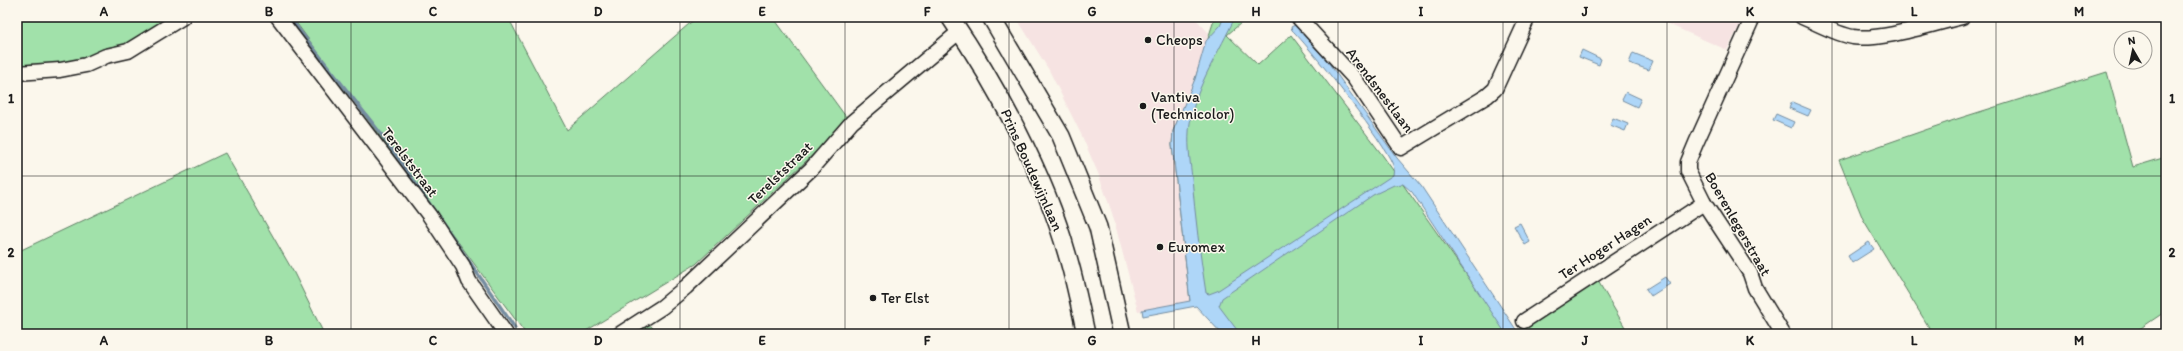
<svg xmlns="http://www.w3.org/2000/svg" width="2183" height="351" viewBox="0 0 2183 351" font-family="Itim,sans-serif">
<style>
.built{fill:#f6e3e2}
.green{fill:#a1e1aa;stroke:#5e7e63}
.water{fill:#aed6f8;stroke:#748ca0}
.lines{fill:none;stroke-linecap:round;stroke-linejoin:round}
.stream{stroke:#748ca0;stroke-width:3.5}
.minor-casing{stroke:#1c1c1c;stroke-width:17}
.major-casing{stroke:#1c1c1c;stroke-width:20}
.minor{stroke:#fbf7ec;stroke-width:14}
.major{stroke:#fbf7ec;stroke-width:17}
.grid{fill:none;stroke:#1c1c1c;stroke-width:1;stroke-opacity:0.55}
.poi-dot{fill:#1c1c1c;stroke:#fbf7ec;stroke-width:1.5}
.labels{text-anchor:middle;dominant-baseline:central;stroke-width:3;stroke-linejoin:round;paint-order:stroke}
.poi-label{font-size:15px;fill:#1c1c1c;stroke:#fbf7ec;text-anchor:start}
.street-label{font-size:15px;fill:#1c1c1c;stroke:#fbf7ec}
.neatline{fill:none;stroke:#1c1c1c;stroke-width:1.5}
.grid-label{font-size:13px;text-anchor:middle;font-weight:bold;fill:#1c1c1c}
</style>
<rect width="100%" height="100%" fill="#fbf7ec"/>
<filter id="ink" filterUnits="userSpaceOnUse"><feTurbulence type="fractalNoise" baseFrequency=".025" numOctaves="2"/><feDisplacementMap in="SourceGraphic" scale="8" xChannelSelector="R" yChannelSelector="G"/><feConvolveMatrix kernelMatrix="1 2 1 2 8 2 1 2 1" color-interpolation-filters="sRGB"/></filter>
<g filter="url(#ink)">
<!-- built -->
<g class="built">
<polygon points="1016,17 1194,17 1209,33 1193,85 1172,145 1190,301 1138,311 1112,213 1098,173 1081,134 1049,70"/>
<polygon points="1652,17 1744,17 1727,50"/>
</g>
<!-- green -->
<g class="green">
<polygon points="17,17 169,17 126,47 87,62 17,70"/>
<polygon points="292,17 508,17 567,130 697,17 773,17 849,121 696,264 581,334 526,334"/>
<polygon points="1215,17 1248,17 1227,35 1258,65 1291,35 1383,156 1508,334 1222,334 1202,310 1190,301 1172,145 1173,131 1193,85"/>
<polygon points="2107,72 2133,167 2166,157 2166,311 2132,334 1933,334 1863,219 1839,160 1957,119"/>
<polygon points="225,153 294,273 324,334 17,334 17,252"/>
<polygon points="1598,281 1629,334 1512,334"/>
<polygon points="635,325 651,326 659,334 620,334"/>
</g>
<!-- water -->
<g class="water">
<path d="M1224 17H1235C1220 51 1196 85 1190 123 1187 141 1190 160 1192 178 1195 216 1200 255 1206 293L1209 294 1217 291 1393 175C1393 173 1394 171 1394 169 1393 152 1308 45 1292 30L1291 27 1295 25 1328 62 1397 158 1421 186 1519 334H1506L1412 192 1403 184 1394 185 1373 195 1222 298 1219 306 1240 334H1222L1196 306 1143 316 1142 310 1190 301 1172 145 1173 131 1195 79 1206 41 1220 26Z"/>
<polygon points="1582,50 1601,59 1599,65 1579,57"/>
<polygon points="1633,53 1653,61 1649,70 1629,63"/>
<polygon points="1626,92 1641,99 1637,107 1622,100"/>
<polygon points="1792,102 1811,110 1808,116 1789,108"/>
<polygon points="1776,114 1794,122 1791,128 1773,120"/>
<polygon points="1613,118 1628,124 1625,131 1610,125"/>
<polygon points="1520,223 1530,242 1525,245 1514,226"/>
<polygon points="1869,242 1874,249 1852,263 1848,256"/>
<polygon points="1665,277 1670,284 1651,296 1646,289"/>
</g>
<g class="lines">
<!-- stream -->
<polyline class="stream" points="289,17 385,139 515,328"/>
<defs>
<g id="minor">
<polyline points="278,17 429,215 463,266 469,281 506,334"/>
<polyline points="1298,17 1354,78 1401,148 1487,96 1495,89 1528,17"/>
<polyline points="1753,17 1696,143 1688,162 1688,171 1704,203 1750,273 1755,288 1783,334"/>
<path d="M1802 17C1819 24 1836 34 1853 37 1882 41 1932 24 1962 17"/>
<polyline points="17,73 60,70 86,65 106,56 128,51 183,17"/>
<polyline points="1524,321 1704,203"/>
<polyline points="620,334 662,307 686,287 811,169 852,122 960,31"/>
</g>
<g id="major">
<path d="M950 17C996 84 1045 175 1067 254 1075 280 1080 307 1086 334"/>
<polyline points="991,17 1061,136 1098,227 1122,334"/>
</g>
</defs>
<!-- minor casing -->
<use href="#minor" class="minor-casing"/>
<!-- major casing -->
<use href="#major" class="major-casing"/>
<!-- minor -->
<use href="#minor" class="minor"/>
<!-- major -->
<use href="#major" class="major"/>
</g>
</g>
<!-- grid -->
<path class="grid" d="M187 17V334M351 17V334M516 17V334M680 17V334M845 17V334M1009 17V334M1174 17V334M1338 17V334M1503 17V334M1667 17V334M1832 17V334M1996 17V334M17 176H2166"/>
<!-- markers -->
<g class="poi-dot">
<circle cx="1148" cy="40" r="4"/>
<circle cx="1143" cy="106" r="4"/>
<circle cx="1160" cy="247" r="4"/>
<circle cx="873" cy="298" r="4"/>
</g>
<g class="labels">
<!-- poi labels -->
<g class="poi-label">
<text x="1156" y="40">Cheops</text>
<text x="1151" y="97">Vantiva<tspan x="1151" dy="17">(Technicolor)</tspan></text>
<text x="1168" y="247">Euromex</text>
<text x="881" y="298">Ter Elst</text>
</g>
<!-- street labels -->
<g class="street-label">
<text transform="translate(1380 90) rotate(53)">Arendsnestlaan</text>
<text transform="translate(410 162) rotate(53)">Terelststraat</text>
<text transform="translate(1032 170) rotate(66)">Prins Boudewijnlaan</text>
<text transform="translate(780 173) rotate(-44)">Terelststraat</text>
<text transform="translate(1738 224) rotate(60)">Boerenlegerstraat</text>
<text transform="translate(1605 247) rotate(-33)">Ter Hoger Hagen</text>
</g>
</g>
<!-- margin -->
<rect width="2183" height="351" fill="none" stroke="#fbf7ec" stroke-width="44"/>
<!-- north arrow -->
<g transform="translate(2133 50) rotate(351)"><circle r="19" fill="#fbf7ec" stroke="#a29f99"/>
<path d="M0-3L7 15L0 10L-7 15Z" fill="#1c1c1c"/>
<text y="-6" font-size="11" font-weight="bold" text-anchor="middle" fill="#1c1c1c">N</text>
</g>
<rect x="22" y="22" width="2139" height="307" class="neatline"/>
<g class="grid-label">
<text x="104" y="16">A</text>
<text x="269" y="16">B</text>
<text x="433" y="16">C</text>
<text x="598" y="16">D</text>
<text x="762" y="16">E</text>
<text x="927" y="16">F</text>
<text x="1092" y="16">G</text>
<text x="1256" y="16">H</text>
<text x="1421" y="16">I</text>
<text x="1585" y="16">J</text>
<text x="1750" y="16">K</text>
<text x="1914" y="16">L</text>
<text x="2079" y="16">M</text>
<text x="11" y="103">1</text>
<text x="2172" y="103">1</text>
<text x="11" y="257">2</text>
<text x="2172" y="257">2</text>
<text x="104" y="345">A</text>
<text x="269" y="345">B</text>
<text x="433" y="345">C</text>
<text x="598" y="345">D</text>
<text x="762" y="345">E</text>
<text x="927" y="345">F</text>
<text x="1092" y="345">G</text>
<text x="1256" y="345">H</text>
<text x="1421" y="345">I</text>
<text x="1585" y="345">J</text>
<text x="1750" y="345">K</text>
<text x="1914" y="345">L</text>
<text x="2079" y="345">M</text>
</g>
</svg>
